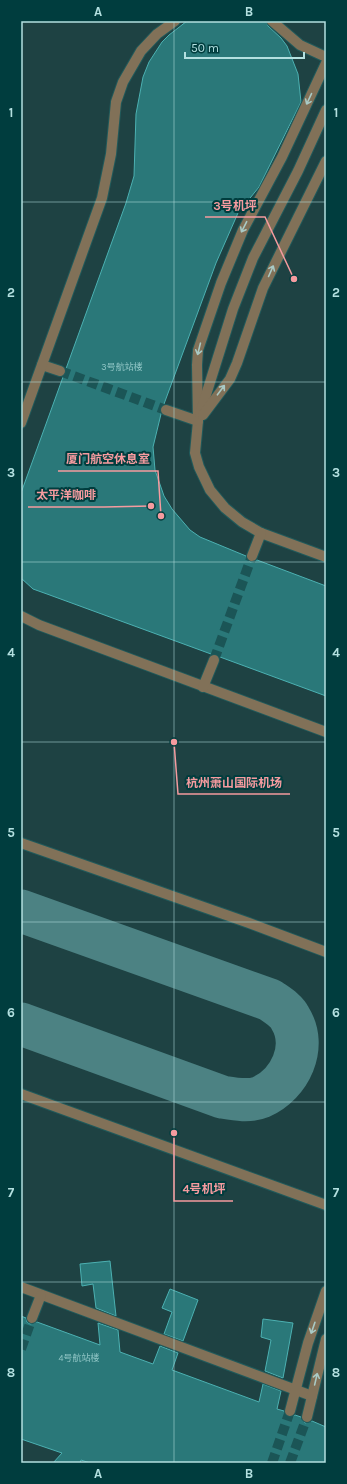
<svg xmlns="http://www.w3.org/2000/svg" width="347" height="1484" viewBox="0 0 347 1484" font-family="Karla,'Noto Sans SC',sans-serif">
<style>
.built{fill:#1e4243}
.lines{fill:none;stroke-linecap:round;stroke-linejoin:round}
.taxiway{stroke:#4c8283;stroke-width:43}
.building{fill:#2a7879;stroke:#4cb1b2}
.minor-tunnel{stroke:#1b5556;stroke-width:10;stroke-dasharray:10 5;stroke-linecap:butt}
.minor-casing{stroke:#205a5b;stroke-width:12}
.minor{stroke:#817158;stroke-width:10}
.oneway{stroke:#a9cac5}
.grid{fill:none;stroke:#b3e0e0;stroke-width:1;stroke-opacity:0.55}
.labels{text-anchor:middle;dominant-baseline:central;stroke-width:4;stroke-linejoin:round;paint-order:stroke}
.number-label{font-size:9px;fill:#91c6c6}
.leader{fill:none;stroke:#f59b9f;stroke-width:1.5}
.callout-dot{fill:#f59b9f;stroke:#003d3e;stroke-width:1.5}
.callout-label{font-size:12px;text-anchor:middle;font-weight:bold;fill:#f59b9f;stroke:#003d3e;stroke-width:4;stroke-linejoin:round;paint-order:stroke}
.neatline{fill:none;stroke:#b3e0e0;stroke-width:1.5}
.grid-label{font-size:13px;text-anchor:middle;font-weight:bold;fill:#b3e0e0}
</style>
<rect width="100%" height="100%" fill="#003d3e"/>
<!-- built -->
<rect class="built" x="21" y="21" width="305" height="1442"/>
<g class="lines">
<!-- taxiway -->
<path class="taxiway" d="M21 911 270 1000C277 1005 286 1010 290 1018 308 1047 290 1084 261 1097 249 1102 234 1099 222 1097L21 1024"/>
</g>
<!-- building -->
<g class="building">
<polygon points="187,21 266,21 268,26 281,38 287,46 298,74 301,102 259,187 238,213 216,263 164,404 160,408 161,414 153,447 155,470 164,496 172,509 190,530 200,537 246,556 250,562 257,560 326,586 326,696 220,657 216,654 211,654 47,594 33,589 21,578 21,493 126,203 134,176 136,114 143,77 149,62 162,42 169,35"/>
<polygon points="110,1261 116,1316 96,1308 93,1284 82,1286 80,1264"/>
<polygon points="170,1289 198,1300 183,1341 164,1334 172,1312 162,1308"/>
<polygon points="21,1316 26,1318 27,1322 30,1324 37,1322 100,1345 98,1323 118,1330 120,1352 153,1364 160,1346 178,1353 172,1370 259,1402 263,1384 281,1391 277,1409 284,1411 286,1416 291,1417 295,1415 301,1417 305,1423 312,1421 326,1427 326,1463 90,1463 81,1460 80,1463 53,1463 62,1453 21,1439"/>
<polygon points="263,1319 293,1323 283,1378 265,1371 271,1340 261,1337"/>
</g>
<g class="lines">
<!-- minor-tunnel -->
<g class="minor-tunnel">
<polyline points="60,371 166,410"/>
<polyline points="214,660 252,556"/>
<polyline points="21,1349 32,1318"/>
<polyline points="272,1463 290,1411"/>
<polyline points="290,1463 307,1417"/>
</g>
<defs>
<g id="minor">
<polyline points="272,21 300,45 326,57"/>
<polyline points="326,63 282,157 243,230 221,283 198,350 197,365 198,421 195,453 199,467 210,490 225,508 242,522 261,533 326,557"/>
<polyline points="42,365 60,371"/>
<polyline points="166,410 198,421"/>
<polyline points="200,414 233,309 253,258 298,171 326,110"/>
<polyline points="203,415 230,379 237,363 263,288 326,161"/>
<polyline points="21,423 102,198 111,154 116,102 123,82 141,51 157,34 175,21"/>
<polyline points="252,556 261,533"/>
<polyline points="21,616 39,625 326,732"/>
<polyline points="203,687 214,660"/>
<polyline points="21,843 249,923 326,952"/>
<polyline points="21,1094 326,1205"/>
<polyline points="21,1287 312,1396"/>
<polyline points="32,1318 41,1295"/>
<polyline points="290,1411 308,1343 326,1291"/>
<polyline points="307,1417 326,1339"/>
</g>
</defs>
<!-- minor casing -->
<use href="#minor" class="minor-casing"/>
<!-- minor -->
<use href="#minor" class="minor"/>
</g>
<!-- one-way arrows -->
<defs><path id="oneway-shaft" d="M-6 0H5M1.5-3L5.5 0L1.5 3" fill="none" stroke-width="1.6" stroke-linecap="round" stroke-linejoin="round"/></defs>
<g class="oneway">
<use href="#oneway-shaft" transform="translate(309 99) rotate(115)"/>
<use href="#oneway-shaft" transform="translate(244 227) rotate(117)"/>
<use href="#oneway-shaft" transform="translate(271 271) rotate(-66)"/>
<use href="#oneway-shaft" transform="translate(199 349) rotate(104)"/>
<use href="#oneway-shaft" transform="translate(221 390) rotate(-53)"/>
<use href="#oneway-shaft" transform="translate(313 1328) rotate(109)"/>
<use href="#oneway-shaft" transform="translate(316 1379) rotate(-77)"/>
</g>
<!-- grid -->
<path class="grid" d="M174 21V1463M21 202H326M21 382H326M21 562H326M21 742H326M21 922H326M21 1102H326M21 1282H326"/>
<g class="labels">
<!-- number labels -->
<g class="number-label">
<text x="122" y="367">3号航站楼</text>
<text x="79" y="1358">4号航站楼</text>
</g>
</g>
<!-- callouts -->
<path class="leader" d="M294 279L265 217H205M161 516L158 471H58M151 506L104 507H28M174 742L178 794H290M174 1133L174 1201H233"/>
<g class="callout-dot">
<circle cx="294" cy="279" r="4"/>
<circle cx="161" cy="516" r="4"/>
<circle cx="151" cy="506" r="4"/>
<circle cx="174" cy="742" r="4"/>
<circle cx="174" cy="1133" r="4"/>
</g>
<g class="callout-label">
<text x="235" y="210">3号机坪</text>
<text x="108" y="463">厦门航空休息室</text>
<text x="66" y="499">太平洋咖啡</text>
<text x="234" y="787">杭州萧山国际机场</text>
<text x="204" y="1193">4号机坪</text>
</g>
<!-- border -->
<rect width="347" height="1484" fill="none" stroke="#003d3e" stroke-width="44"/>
<!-- scale -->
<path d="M185 52v6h119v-6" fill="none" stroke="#b3e0e0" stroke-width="2"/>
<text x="191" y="52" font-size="12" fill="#b3e0e0" stroke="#003d3e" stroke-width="3" paint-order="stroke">50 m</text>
<rect x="22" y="22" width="303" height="1440" class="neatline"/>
<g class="grid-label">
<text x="98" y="16">A</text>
<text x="249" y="16">B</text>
<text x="11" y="117">1</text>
<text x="336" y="117">1</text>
<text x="11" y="297">2</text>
<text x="336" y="297">2</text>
<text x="11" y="477">3</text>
<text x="336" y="477">3</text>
<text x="11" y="657">4</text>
<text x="336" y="657">4</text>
<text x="11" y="837">5</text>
<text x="336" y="837">5</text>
<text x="11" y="1017">6</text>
<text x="336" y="1017">6</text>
<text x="11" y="1197">7</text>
<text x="336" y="1197">7</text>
<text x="11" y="1377">8</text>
<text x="336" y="1377">8</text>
<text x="98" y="1478">A</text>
<text x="249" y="1478">B</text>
</g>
</svg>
